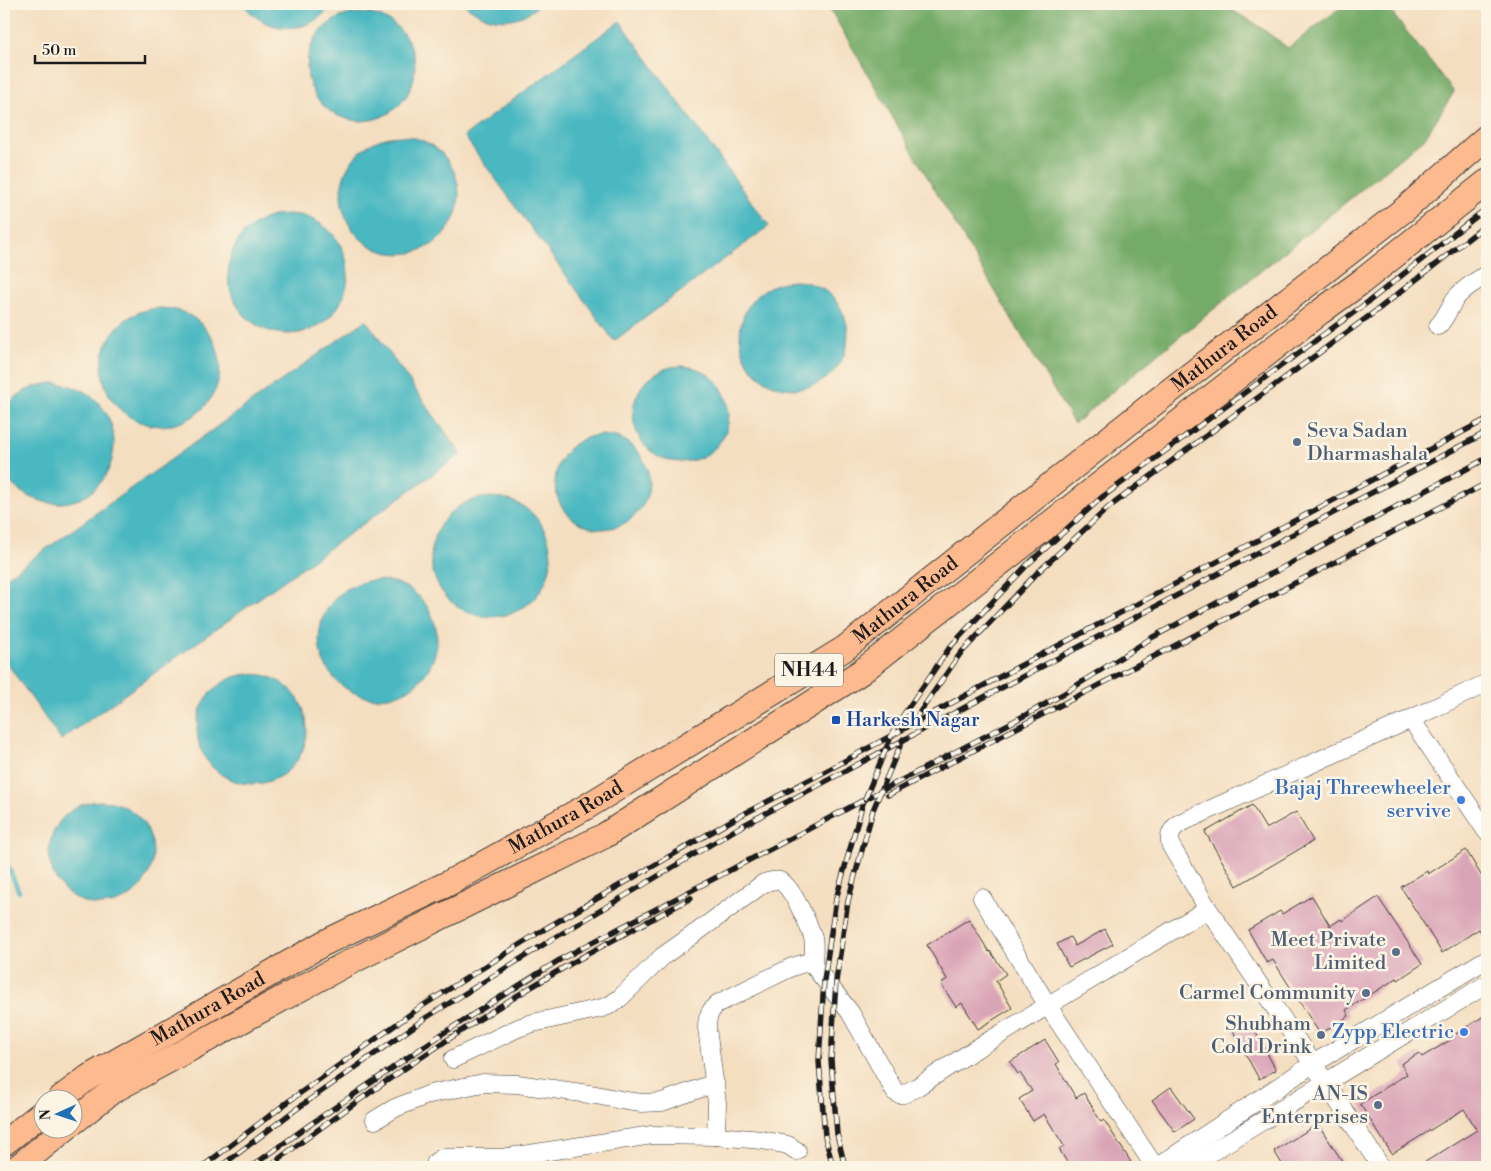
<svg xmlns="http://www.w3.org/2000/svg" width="1491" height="1171" viewBox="0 0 1491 1171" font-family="'Libre Bodoni',serif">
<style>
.forest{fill:#75ab68;stroke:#486442}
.water{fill:#49b8c1;stroke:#326a6e}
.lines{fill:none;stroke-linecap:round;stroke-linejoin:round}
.stream{stroke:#49b8c1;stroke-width:4.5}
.building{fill:#daa4b7}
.minor-casing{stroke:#3c3935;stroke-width:19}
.highway-casing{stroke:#3c3935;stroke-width:27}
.minor{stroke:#fff;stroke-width:18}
.highway{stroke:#fcba8e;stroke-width:25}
.rail-casing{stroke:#1c1c1c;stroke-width:5.5}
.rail{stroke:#fcf5e5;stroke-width:4;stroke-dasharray:11;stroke-linecap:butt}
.service-dot{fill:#5c6f8a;stroke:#fcf5e5;stroke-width:2}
.transit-dot{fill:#1a4fb4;stroke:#fcf5e5;stroke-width:2}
.shop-dot{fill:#3f7fe0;stroke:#fcf5e5;stroke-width:2}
.labels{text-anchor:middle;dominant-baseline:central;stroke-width:5;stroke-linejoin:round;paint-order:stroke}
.shield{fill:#fcf5e5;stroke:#5f5d58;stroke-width:1}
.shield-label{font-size:19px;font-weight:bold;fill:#1c1c1c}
.street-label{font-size:20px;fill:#1c1c1c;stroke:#fcf5e5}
.service-label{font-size:20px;fill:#4e5e75;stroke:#fcf5e5;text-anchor:end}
.transit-label{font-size:20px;fill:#164399;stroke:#fcf5e5;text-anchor:start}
.shop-label{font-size:20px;fill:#366cbe;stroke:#fcf5e5;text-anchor:end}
</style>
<rect width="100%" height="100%" fill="#fcf5e5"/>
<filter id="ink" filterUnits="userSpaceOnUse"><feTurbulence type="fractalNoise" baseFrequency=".02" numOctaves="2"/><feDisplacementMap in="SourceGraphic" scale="10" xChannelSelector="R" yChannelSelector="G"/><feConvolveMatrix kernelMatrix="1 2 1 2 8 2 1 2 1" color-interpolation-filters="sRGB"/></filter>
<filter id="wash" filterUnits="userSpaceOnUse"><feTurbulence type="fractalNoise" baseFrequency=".0096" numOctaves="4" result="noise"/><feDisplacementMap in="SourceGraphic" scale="20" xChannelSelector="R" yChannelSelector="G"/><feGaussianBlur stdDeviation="1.12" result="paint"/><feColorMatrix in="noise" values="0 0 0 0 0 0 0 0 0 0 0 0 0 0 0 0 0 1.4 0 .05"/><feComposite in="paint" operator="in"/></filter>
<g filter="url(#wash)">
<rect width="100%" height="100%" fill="#f4dec0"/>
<!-- forest -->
<polygon class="forest" points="827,4 1221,4 1256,24 1288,48 1345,4 1385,4 1454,92 1424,139 1125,381 1074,424 922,168"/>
<!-- water -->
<g class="water">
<path d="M243 4H332C310 37 265 34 243 4Z"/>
<path d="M464 4H540C517 26 487 24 464 4Z"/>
<circle cx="361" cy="67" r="54"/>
<polygon points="620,21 769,226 614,341 464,136"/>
<circle cx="400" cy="195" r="59"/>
<circle cx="288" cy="274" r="60"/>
<circle cx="794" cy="335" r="54"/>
<circle cx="161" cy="367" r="59"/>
<polygon points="366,320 461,454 61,740 4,659 4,579"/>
<circle cx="681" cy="414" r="48"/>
<path d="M53 383C141 389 128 509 51 503 34 501 19 493 8 480 1 472 4 461 4 451 4 439 2 425 4 413 4 409 7 406 10 403 21 390 36 385 53 383Z"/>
<circle cx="602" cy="482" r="47"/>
<circle cx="491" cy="557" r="60"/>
<circle cx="378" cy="639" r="59"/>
<circle cx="252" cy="729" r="55"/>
<circle cx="101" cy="853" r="52"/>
</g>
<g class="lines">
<!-- stream -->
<polyline class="stream" points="4,857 19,892"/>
</g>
<g id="blocks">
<!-- building -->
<g class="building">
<polygon points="1252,805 1266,829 1296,812 1313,841 1237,886 1205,832"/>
<polygon points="1466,850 1487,885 1487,942 1479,929 1442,953 1401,887 1427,871 1428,874"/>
<polygon points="1312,896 1330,926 1341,919 1342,921 1378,897 1422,964 1398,980 1397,978 1346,1010 1349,1016 1320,1034 1273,960 1267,963 1248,930 1280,911 1282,914"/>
<polygon points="969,919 989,952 990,951 1006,974 996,981 1012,1008 978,1029 962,1003 956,1007 941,984 947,979 927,945"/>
<polygon points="1105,929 1113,944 1069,967 1057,944 1070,937 1075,946"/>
<polygon points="1487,1014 1487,1167 1417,1167 1477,1130 1464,1109 1392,1154 1360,1104 1407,1074 1401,1064 1419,1053 1422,1057 1452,1039 1451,1037"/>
<polygon points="1249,1020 1276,1070 1259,1079 1232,1029"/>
<polygon points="1045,1040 1059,1062 1056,1064 1076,1098 1084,1093 1101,1122 1104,1120 1131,1162 1123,1167 1070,1167 1059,1149 1064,1146 1044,1114 1033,1121 1019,1099 1032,1091 1020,1073 1018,1074 1010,1062"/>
<polygon points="1171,1087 1194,1119 1175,1132 1152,1100"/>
<polygon points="1318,1124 1346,1167 1284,1167 1274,1151"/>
</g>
</g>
</g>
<g filter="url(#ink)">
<use href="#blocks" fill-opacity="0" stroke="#3c3935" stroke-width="1"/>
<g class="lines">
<defs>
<g id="minor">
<path d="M1438 326C1446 318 1449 308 1455 299 1463 288 1477 281 1487 274"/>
<polyline points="1411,719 1487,832"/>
<polyline points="982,898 1048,1006 1155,1167"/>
<path d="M453 1059 518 1028 533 1023 602 1008 610 1005 620 998 663 956 697 932 764 883C769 882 775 879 780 881 790 883 810 927 813 938 815 946 813 956 813 965"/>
<polyline points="375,1120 395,1108 430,1094 483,1083 517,1084 596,1095 626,1101 642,1103 662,1102 715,1083"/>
<path d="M716 1136 717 1103 707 1028C707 1017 709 1012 717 1004L792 967 805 963 813 965 850 1012 895 1092 899 1094H904L917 1087 974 1050 1208 909"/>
<polyline points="436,1167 436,1162 442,1158 501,1158 523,1155 652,1135 716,1136 762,1140 788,1145 797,1151"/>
<polyline points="1157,1167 1313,1064 1487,959"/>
<polyline points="1187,1167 1487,984"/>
<path d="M1381 1167 1326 1083 1208 909 1171 846C1168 836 1171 831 1178 824L1411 719 1487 683"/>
</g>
<g id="highway">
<path id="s1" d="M61 1098 89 1077 324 943 447 884 586 807 844 649 1149 407 1405 209 1487 137"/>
<polyline points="72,1123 112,1091 344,965 604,836 861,672 1320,312 1361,282 1487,182"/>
<polyline points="4,1143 42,1113"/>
<polyline points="18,1167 66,1128"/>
</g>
</defs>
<!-- minor casing -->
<use href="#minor" class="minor-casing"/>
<!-- highway casing -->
<use href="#highway" class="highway-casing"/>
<!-- minor -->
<use href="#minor" class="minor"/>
<!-- highway -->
<use href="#highway" class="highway"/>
<defs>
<g id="rail">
<polyline points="913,722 960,654 1037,573 1109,507 1376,311 1487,224"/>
<polyline points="888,795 1487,483"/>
<polyline points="202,1167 289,1101 419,1008 543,930 734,819 828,770 1016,668 1487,419"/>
<polyline points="220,1167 295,1110 427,1017 551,940 740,827 1020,678 1487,432"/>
<polyline points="251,1167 308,1126 442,1034 561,959 1035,710 1063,694 1153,637 1487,458"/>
<path d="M268 1167C363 1095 462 1027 565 967 606 943 649 921 691 898"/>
<polyline points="833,1167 825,1136 819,1061 824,980 836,899 862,806 895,727 950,647 1028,564 1101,498 1368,302 1487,208"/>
<polyline points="845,1167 837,1134 831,1060 836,981 848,901 873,810 903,739"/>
</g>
</defs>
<!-- rail casing -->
<use href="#rail" class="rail-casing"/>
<!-- rail -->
<use href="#rail" class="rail"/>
</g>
</g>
<!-- markers -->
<g class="service-dot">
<circle cx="1297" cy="442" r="5"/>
<circle cx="1396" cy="952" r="5"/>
<circle cx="1366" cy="993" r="5"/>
<circle cx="1321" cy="1035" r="5"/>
<circle cx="1378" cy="1105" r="5"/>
</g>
<rect class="transit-dot" x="831" y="715" width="10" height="10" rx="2.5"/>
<g class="shop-dot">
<circle cx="1461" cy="800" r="5"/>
<circle cx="1464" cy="1032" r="5"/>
</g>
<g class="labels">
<!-- shield labels -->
<rect class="shield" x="775" y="653.5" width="68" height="33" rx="4"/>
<g class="shield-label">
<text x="809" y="670">NH44</text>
</g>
<!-- street labels -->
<g class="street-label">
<text stroke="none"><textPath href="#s1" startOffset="1388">Mathura Road</textPath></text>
<text stroke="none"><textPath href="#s1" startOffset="982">Mathura Road</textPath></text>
<text stroke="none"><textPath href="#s1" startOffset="578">Mathura Road</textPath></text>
<text stroke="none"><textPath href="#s1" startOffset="172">Mathura Road</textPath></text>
</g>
<!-- service labels -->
<g class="service-label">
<text x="1307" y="431" text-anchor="start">Seva Sadan<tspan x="1307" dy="23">Dharmashala</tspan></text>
<text x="1386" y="940">Meet Private<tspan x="1386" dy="23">Limited</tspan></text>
<text x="1356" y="993">Carmel Community</text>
<text x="1311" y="1024">Shubham<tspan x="1311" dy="23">Cold Drink</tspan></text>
<text x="1368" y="1094">AN-IS<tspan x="1368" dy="23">Enterprises</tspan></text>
</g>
<!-- transit labels -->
<g class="transit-label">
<text x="846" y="720">Harkesh Nagar</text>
</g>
<!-- shop labels -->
<g class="shop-label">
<text x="1451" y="788">Bajaj Threewheeler<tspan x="1451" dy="23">servive</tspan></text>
<text x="1454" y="1032">Zypp Electric</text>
</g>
</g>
<!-- margin -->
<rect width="1491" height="1171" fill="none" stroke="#fcf5e5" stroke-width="20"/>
<!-- north arrow -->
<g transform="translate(58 1114) rotate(267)"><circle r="24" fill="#fcf5e5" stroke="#a29e95"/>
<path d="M0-4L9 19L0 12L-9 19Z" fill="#1f6fb2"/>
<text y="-8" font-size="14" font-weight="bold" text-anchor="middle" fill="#1c1c1c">N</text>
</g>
<!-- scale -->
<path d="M35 55v8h110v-8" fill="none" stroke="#1c1c1c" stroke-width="2.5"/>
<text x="42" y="55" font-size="15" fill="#1c1c1c" stroke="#fcf5e5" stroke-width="4" paint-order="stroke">50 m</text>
</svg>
